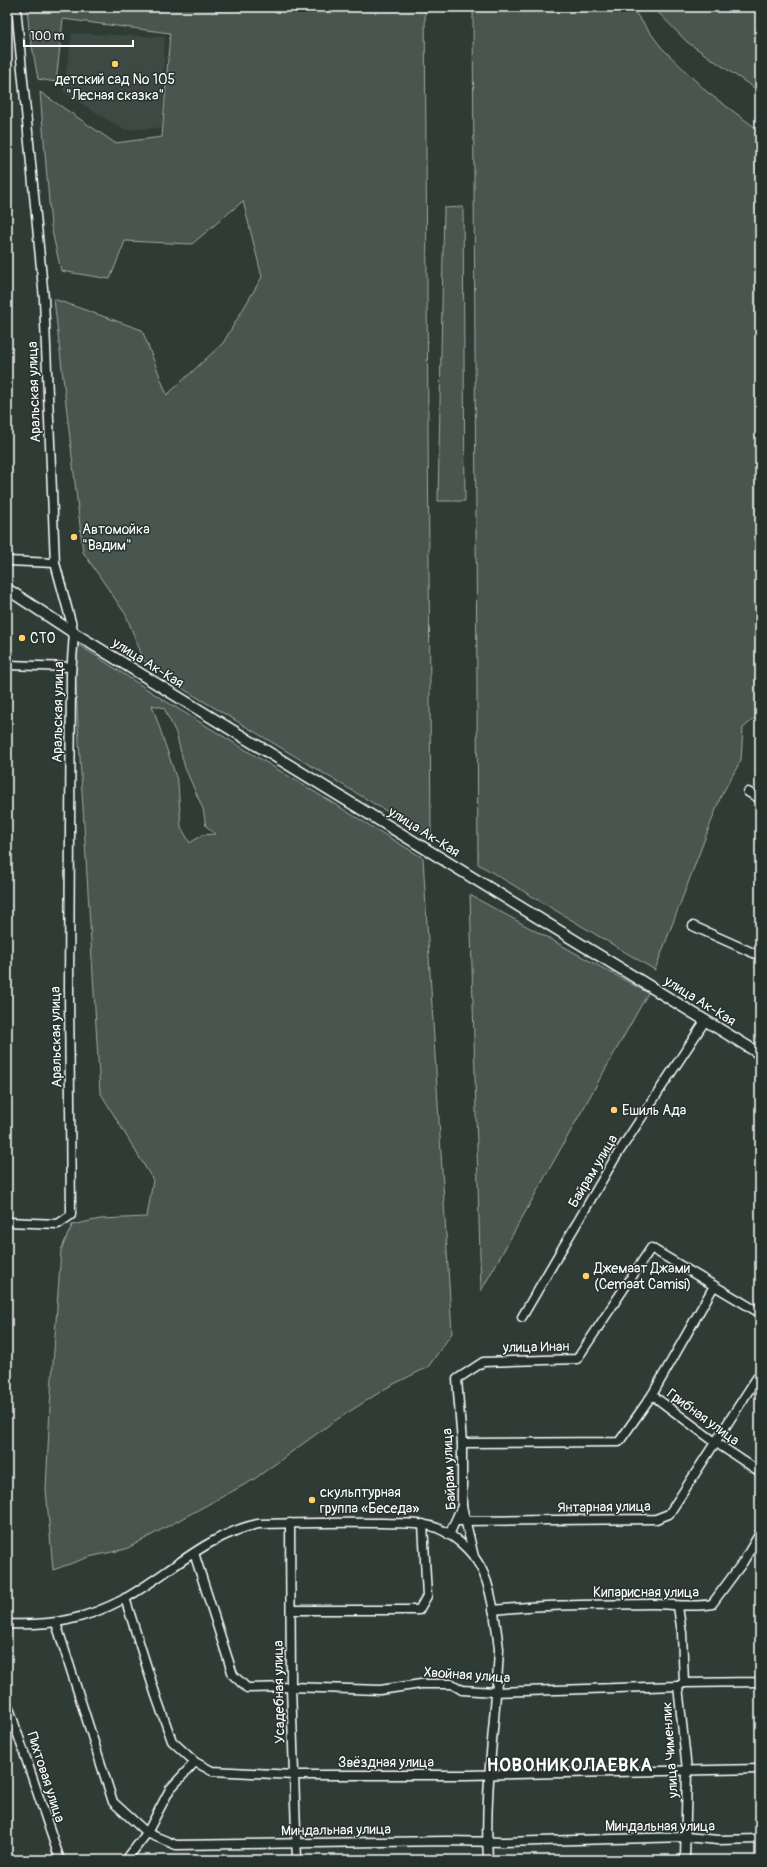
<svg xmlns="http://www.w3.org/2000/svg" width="767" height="1867" viewBox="0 0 767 1867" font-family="Pangolin,sans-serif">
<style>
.built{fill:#3c4842}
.green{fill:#4a544f;stroke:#a4aaa7;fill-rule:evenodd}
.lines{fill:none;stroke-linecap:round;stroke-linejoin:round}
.minor-casing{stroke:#fff;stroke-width:11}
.major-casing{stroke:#fff;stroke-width:13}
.minor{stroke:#26332d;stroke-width:8}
.major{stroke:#26332d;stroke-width:10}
.poi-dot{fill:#ffd166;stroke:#26332d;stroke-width:1.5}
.labels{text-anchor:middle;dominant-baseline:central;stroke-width:3;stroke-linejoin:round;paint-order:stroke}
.poi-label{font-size:14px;fill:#fff;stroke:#26332d;text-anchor:start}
.street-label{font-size:14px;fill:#fff;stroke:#26332d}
.district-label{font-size:18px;font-weight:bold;letter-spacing:1px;fill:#fff;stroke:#26332d}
</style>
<rect width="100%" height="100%" fill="#2f3b35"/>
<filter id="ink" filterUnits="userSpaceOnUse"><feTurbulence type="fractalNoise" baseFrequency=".025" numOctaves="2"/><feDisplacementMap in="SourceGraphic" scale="8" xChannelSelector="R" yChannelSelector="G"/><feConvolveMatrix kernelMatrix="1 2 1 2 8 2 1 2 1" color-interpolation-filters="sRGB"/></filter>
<g filter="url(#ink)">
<!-- built -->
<polygon class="built" points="72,33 165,37 162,128 124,130 63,92"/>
<!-- green -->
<g class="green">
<polygon points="27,7 425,7 431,838 185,690 144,661 126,615 83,552 54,299 142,330 167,395 223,343 262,277 243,201 192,244 125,241 110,279 61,271 51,226 40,92 115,143 162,137 170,33 63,19 56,82 38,79 29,29"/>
<polygon points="473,7 631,7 661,47 707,92 760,131 760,714 743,728 741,760 721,796 655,970 478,864"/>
<polygon points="653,7 760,7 760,92 687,42"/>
<polygon points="463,207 465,501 438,501 444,208"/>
<path d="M73 641 162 699 423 858 452 1333 428 1367 388 1387 333 1422 253 1480 126 1549 89 1557 53 1570 46 1489 50 1407 61 1250 72 1225 100 1219 147 1217 153 1180 100 1092ZM152 705 164 708 176 733 185 768 203 809 206 826 215 834 202 835 190 843 181 827 178 783Z"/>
<polygon points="470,895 648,993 481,1291"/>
</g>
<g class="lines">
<defs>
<g id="minor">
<polyline points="7,561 55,563"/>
<polyline points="7,665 71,667"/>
<polyline points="748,792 760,799"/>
<polyline points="693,926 760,956"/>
<polyline points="7,1222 58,1224 71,1215 69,990 71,674 74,633 55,563 44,299 16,7"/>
<polyline points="522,1317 615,1158 705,1021"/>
<polyline points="652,1395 715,1442 760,1472"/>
<polyline points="462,1443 619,1442 652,1395 714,1286"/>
<polyline points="456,1521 656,1519 669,1514 760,1373"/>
<polyline points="290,1523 291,1687 297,1860"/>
<polyline points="449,1535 462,1506"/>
<polyline points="194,1553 233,1675 247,1688 291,1687 380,1690 421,1684 452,1684 462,1690 495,1692 678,1686 684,1683 757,1682 760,1680"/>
<polyline points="474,1557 462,1506 462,1443 457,1379 483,1362 577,1359 651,1248 760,1313"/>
<polyline points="125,1598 156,1696 172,1741 195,1762 212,1771 294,1775 466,1775 760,1769"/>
<polyline points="678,1607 682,1633 684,1683"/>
<polyline points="291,1610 419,1610 427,1596 423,1524"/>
<path d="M493 1610C546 1604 599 1605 652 1604 672 1604 692 1608 712 1604L743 1562 760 1533"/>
<polyline points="56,1623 113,1802 147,1833 176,1845 446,1841 503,1842 686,1837 718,1840 760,1839"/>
<path d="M7 1624C51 1626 84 1620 124 1599 169 1574 206 1535 258 1524 300 1523 341 1522 383 1523 401 1524 420 1522 437 1528 454 1535 471 1550 480 1566 492 1587 496 1625 499 1649 496 1719 484 1790 488 1860"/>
<polyline points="678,1686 687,1770 685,1860"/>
<polyline points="7,1702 60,1860"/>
<polyline points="126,1860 147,1833 170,1789 195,1762"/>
</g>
<polyline id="major" points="7,589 74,633 760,1054"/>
</defs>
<!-- minor casing -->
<use href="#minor" class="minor-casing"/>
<!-- major casing -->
<use href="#major" class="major-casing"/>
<!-- minor -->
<use href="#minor" class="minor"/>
<!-- major -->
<use href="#major" class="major"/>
</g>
</g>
<!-- markers -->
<g class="poi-dot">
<circle cx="115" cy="64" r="4"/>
<circle cx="74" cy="537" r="4"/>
<circle cx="22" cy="638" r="4"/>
<circle cx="614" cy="1110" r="4"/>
<circle cx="586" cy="1276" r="4"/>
<circle cx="312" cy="1500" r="4"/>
</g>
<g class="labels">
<!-- poi labels -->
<g class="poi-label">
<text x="115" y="79" text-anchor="middle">детский сад № 105<tspan x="115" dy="16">"Лесная сказка"</tspan></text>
<text x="82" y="529">Автомойка<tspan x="82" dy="16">"Вадим"</tspan></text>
<text x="30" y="638">СТО</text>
<text x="622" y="1110">Ешиль Ада</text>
<text x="594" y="1268">Джемаат Джами<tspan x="594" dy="16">(Cemaat Camisi)</tspan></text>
<text x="320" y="1492">скульптурная<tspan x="320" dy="16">группа «Беседа»</tspan></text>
</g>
<!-- street labels -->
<g class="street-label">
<text transform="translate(34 392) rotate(-92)">Аральская улица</text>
<text transform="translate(148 663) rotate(32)">улица Ак-Кая</text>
<text transform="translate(58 712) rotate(-89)">Аральская улица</text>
<text transform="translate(424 832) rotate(32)">улица Ак-Кая</text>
<text transform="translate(700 1001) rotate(32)">улица Ак-Кая</text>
<text transform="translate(56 1037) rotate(-91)">Аральская улица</text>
<text transform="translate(593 1171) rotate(-59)">Байрам улица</text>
<text transform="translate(536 1347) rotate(-1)">улица Инан</text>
<text transform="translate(703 1417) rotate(36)">Грибная улица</text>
<text transform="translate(449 1469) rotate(-93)">Байрам улица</text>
<text transform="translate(604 1507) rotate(-1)">Янтарная улица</text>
<text x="646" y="1592">Кипарисная улица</text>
<text transform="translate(467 1675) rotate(4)">Хвойная улица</text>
<text transform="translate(279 1692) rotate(-91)">Усадебная улица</text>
<text transform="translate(670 1750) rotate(-94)">улица Чименлик</text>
<text x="386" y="1762">Звёздная улица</text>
<text transform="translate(46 1777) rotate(72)">Пихтовая улица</text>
<text x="660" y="1826">Миндальная улица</text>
<text transform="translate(336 1830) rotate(-1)">Миндальная улица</text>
</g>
<!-- district labels -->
<g class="district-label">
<text x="570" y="1765">НОВОНИКОЛАЕВКА</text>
</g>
</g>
<!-- margin -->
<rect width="767" height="1867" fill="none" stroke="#26332d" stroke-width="24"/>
<rect x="12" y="12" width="743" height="1843" fill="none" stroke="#fff" stroke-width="1.5" filter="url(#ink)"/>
<!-- scale -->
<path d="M24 40v6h109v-6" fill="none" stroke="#ffffff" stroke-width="2"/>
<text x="30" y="40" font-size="12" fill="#ffffff" stroke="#26332d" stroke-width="3" paint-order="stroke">100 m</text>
</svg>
